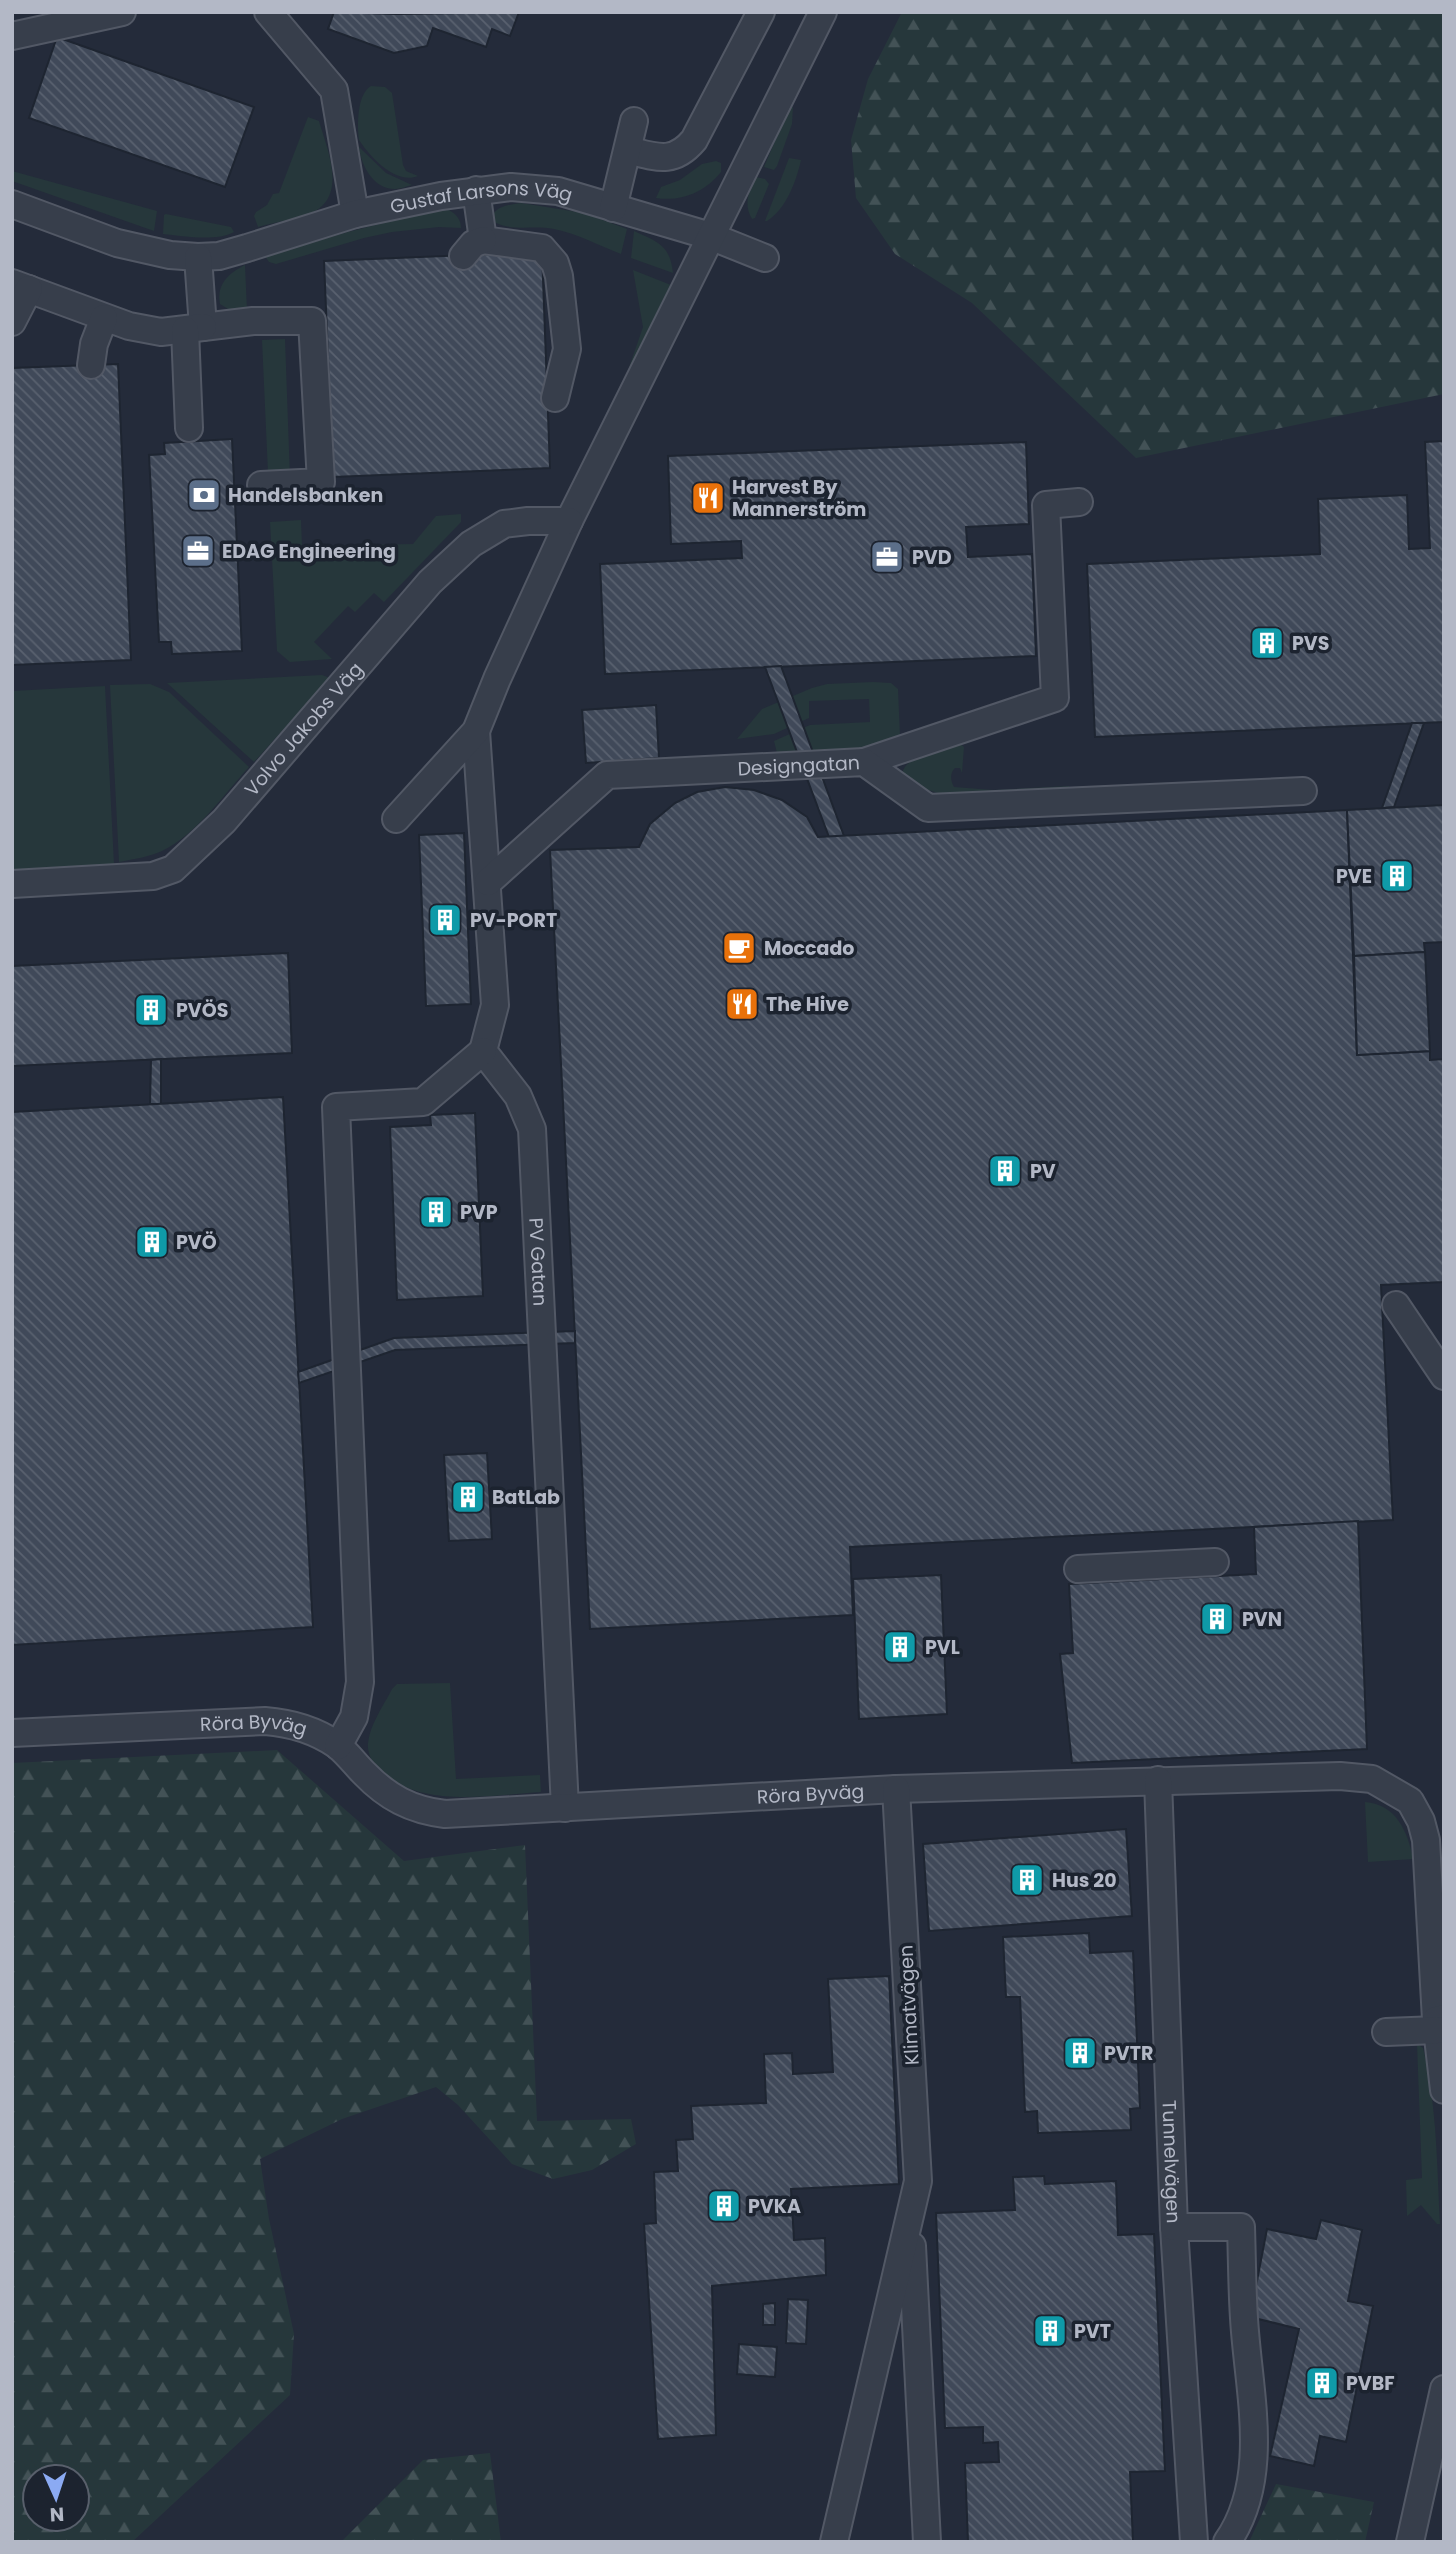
<svg xmlns="http://www.w3.org/2000/svg" width="1456" height="2554" viewBox="0 0 1456 2554" font-family="Poppins,sans-serif">
<style>
.grass{fill:#26373b}
.forest{fill:url(#forest-firs);fill-rule:evenodd}
.building{fill:url(#building-back-hatch);stroke:#1e2531;stroke-width:2}
.lines{fill:none;stroke-linecap:round;stroke-linejoin:round}
.minor-casing{stroke:#525865;stroke-width:30}
.minor{stroke:#373e4b;stroke-width:26}
.labels{text-anchor:middle;dominant-baseline:central;stroke-width:7;stroke-linejoin:round;paint-order:stroke}
.street-label{font-size:19px;fill:#b3b8c6;stroke:#1c232f}
.poi-label{font-size:19px;font-weight:bold;fill:#b3b8c6;stroke:#1c232f;text-anchor:start}
</style>
<defs>
<pattern id="forest-firs" width="22" height="20" patternUnits="userSpaceOnUse" patternTransform="scale(1.75)"><rect width="22" height="20" fill="#26373b"/><path d="M5 1l3.5 6h-7zM16 11l3.5 6h-7z" fill="#435256"/></pattern>
<pattern id="building-back-hatch" width="6" height="6" patternUnits="userSpaceOnUse" patternTransform="scale(1.75)"><rect width="6" height="6" fill="#404959"/><path d="M-1 5l2 2M0 0l6 6M5-1l2 2" fill="none" stroke="#59616f"/></pattern>
</defs>
<rect width="100%" height="100%" fill="#242b3a"/>
<!-- grass -->
<g class="grass">
<path d="M371 86 385 87 392 93 403 165 406 171 418 176C396 185 370 157 359 140 357 125 357 94 371 86Z"/>
<polygon points="793,107 792,124 777,166 774,170 764,167 789,108"/>
<path d="M308 117 319 121C327 149 349 197 311 213 294 220 275 222 258 227L254 216 256 212 267 205 273 194 279 193Z"/>
<path d="M359 147 386 173 412 185C407 186 401 189 395 189 373 189 361 165 359 147Z"/>
<path d="M789 158 801 160C796 182 786 209 767 221H765Z"/>
<path d="M716 161 721 163V172C705 192 682 202 656 198L661 187 680 180 702 164Z"/>
<polygon points="12,171 157,211 154,231 12,181"/>
<path d="M756 177 765 179 769 184 755 218 752 219C743 204 749 191 756 177Z"/>
<path d="M521 203 584 213 627 229 621 254C600 246 576 233 554 229 533 225 513 232 494 222L492 216C498 205 510 205 521 203Z"/>
<path d="M443 208C453 211 461 217 461 228L439 227 392 232 364 238 276 264 269 262 265 256 348 232Z"/>
<path d="M166 214 231 227 234 232C215 242 184 236 163 234L164 215Z"/>
<path d="M634 231C658 242 670 245 673 273L631 258Z"/>
<path d="M245 265 247 311 233 312 220 304C216 284 229 273 245 265Z"/>
<polygon points="633,270 671,285 624,382 643,327"/>
<polygon points="285,339 290,478 268,473 262,340"/>
<polygon points="461,514 461,522 384,602 374,593 355,612 348,606 314,642 332,659 290,662 277,651 270,522 301,520 302,546 413,544 436,516"/>
<polygon points="322,675 330,678 254,762 167,683"/>
<polygon points="873,682 891,683 898,689 900,736 894,748 779,761 774,741 810,725 870,722 869,699 809,701 809,718 774,734 737,739 762,709 812,688 827,684"/>
<path d="M150 684 169 692 249 767C223 795 197 834 162 851 149 857 134 859 119 862L110 685Z"/>
<polygon points="105,686 114,864 12,870 12,691"/>
<path d="M959 743 964 747 962 773 960 768H955C950 773 950 780 954 787L993 790 1069 786V796L941 794 925 789 902 775C903 756 942 749 959 743Z"/>
<path d="M450 1683 456 1779 540 1775 541 1792C489 1795 422 1809 380 1771 372 1764 367 1753 368 1743 370 1724 384 1705 392 1689L397 1684Z"/>
<path d="M1365 1802C1396 1804 1408 1832 1413 1859L1368 1862Z"/>
<path d="M1417 2044 1423 2048C1437 2105 1437 2166 1440 2224H1437L1421 2205 1407 2216 1406 2180 1422 2178Z"/>
</g>
<!-- forest -->
<g class="forest">
<polygon points="902,12 1444,12 1444,394 1136,458 972,303 895,254 856,198 851,140 868,79"/>
<path d="M277 1750 404 1861 525 1845 537 2121 631 2119 636 2144 592 2170 553 2179 512 2164 458 2105 436 2087 342 2119 260 2159 269 2219 294 2334 290 2395 132 2542H12V1763ZM35 2477H77V2519H35Z"/>
<polygon points="490,2453 501,2542 341,2542 423,2460"/>
<polygon points="1276,2484 1374,2502 1365,2542 1249,2542"/>
</g>
<!-- building -->
<g class="building">
<polygon points="334,12 396,14 519,12 510,36 492,29 486,47 433,28 427,46 394,53 328,29"/>
<polygon points="57,37 254,107 225,187 29,118"/>
<polygon points="542,252 550,468 333,477 324,261"/>
<polygon points="118,364 131,660 12,665 12,368"/>
<polygon points="232,439 242,651 172,654 171,642 159,642 149,455 165,454 164,443"/>
<polygon points="1444,441 1444,722 1095,737 1087,564 1320,554 1318,499 1407,495 1409,549 1430,548 1425,442"/>
<polygon points="1026,442 1029,524 966,527 968,557 1032,554 1036,656 605,674 600,564 742,558 741,541 671,544 668,456"/>
<polygon points="781,666 844,836 829,837 765,667"/>
<polygon points="656,705 659,758 586,763 582,710"/>
<polygon points="1412,723 1424,723 1394,807 1382,808"/>
<polygon points="725,787 754,790 782,800 807,817 818,837 1347,810 1357,1055 1430,1051 1430,1060 1444,1059 1444,1282 1381,1285 1393,1520 850,1547 853,1615 590,1629 550,850 639,847 650,824 675,803 697,792"/>
<polygon points="1444,805 1444,942 1424,943 1425,952 1354,956 1347,810"/>
<polygon points="464,833 471,1004 426,1006 419,835"/>
<polygon points="1425,952 1430,1051 1357,1055 1354,956"/>
<polygon points="288,953 292,1053 12,1066 12,966"/>
<polygon points="161,1059 161,1104 150,1104 151,1060"/>
<polygon points="283,1097 313,1627 12,1645 12,1112"/>
<polygon points="475,1113 483,1296 397,1300 390,1127 431,1125 430,1115"/>
<polygon points="575,1331 575,1343 395,1350 299,1383 298,1372 394,1338"/>
<polygon points="487,1453 492,1539 449,1541 444,1455"/>
<polygon points="1358,1521 1367,1749 1072,1763 1060,1654 1073,1653 1069,1584 1256,1574 1254,1527"/>
<polygon points="941,1575 947,1714 859,1719 853,1579"/>
<polygon points="1126,1829 1132,1916 929,1931 923,1844"/>
<polygon points="1089,1933 1090,1953 1133,1951 1140,2108 1130,2109 1131,2130 1038,2133 1037,2111 1025,2112 1020,1997 1006,1997 1003,1937"/>
<polygon points="889,1976 899,2184 791,2189 794,2240 825,2238 826,2275 712,2286 716,2435 658,2439 644,2224 656,2223 654,2172 678,2171 676,2140 693,2139 691,2106 766,2103 764,2054 792,2053 793,2074 833,2072 828,1979"/>
<polygon points="1044,2176 1045,2184 1116,2181 1118,2235 1154,2234 1165,2471 1130,2472 1133,2542 968,2542 965,2463 999,2462 998,2442 983,2443 983,2427 945,2428 936,2213 1015,2210 1013,2177"/>
<polygon points="1321,2220 1362,2230 1348,2301 1373,2306 1346,2442 1320,2436 1314,2466 1270,2456 1299,2329 1250,2317 1267,2229 1316,2239"/>
<polygon points="788,2299 808,2300 806,2344 786,2343"/>
<polygon points="775,2303 775,2325 763,2325 763,2304"/>
<polygon points="739,2344 777,2347 775,2377 737,2374"/>
</g>
<g class="lines">
<defs>
<g id="minor">
<polyline points="268,12 334,90 355,214"/>
<polyline points="12,36 122,12"/>
<path d="M628 150C656 157 673 165 694 140L761 12"/>
<polyline points="476,190 483,240 542,248 555,263 559,276 567,349 555,398"/>
<path id="s1" d="M12 204 117 243 170 255 198 257 219 256 247 248 355 214 441 196 511 187 558 191 710 236 765 258"/>
<polyline points="613,208 634,121"/>
<polyline points="463,256 473,244 483,240"/>
<polyline points="198,257 203,327 253,321 312,321 321,482 261,485"/>
<polyline points="12,283 129,326 161,332 203,327"/>
<polyline points="12,322 29,289"/>
<polyline points="185,330 189,428"/>
<polyline points="91,365 94,344 104,318"/>
<path id="s2" d="M476 731 495 1005 483 1051 518 1096 532 1129 565 1808"/>
<polyline points="864,762 1055,698 1046,505 1079,502"/>
<polyline points="396,819 476,731 497,679 569,521 823,12"/>
<path id="s3" d="M488 882 607 775 864 762 928 808 1303 791"/>
<path id="s4" d="M12 884 153 876 173 869 224 821 430 582 471 544 504 524 528 521H569"/>
<polyline points="1396,1305 1444,1376"/>
<polyline points="1078,1569 1215,1562"/>
<path id="s5" d="M12 1733 265 1721C292 1723 315 1730 337 1745 347 1753 355 1764 364 1773 387 1797 411 1810 445 1814L896 1789 1340 1776 1372 1779 1410 1801 1421 1821 1426 1840 1436 2020"/>
<polyline points="338,1746 354,1717 360,1682 336,1107 423,1102 483,1051"/>
<path id="s6" d="M1158 1780 1174 2227 1194 2542"/>
<polyline points="1444,2018 1436,2020 1444,2090"/>
<polyline points="1386,2032 1437,2030"/>
<path d="M1174 2227H1241C1242 2257 1242 2288 1244 2318 1248 2390 1272 2478 1227 2542"/>
<polyline points="912,2246 927,2542"/>
<polyline points="834,2542 918,2181 896,1789"/>
<polyline points="1410,2542 1444,2389"/>
</g>
</defs>
<!-- minor casing -->
<use href="#minor" class="minor-casing"/>
<!-- minor -->
<use href="#minor" class="minor"/>
</g>
<!-- icons -->
<defs>
<symbol id="bank-square" viewBox="-11 -11 22 22"><rect x="-9" y="-9" width="18" height="18" rx="4" fill="#5c6f8a" stroke="#1c232f"/><path d="M-6-4H6V4H-6ZM0-2.3a2.3 2.3 0 1 0 0 4.6a2.3 2.3 0 1 0 0-4.6Z" fill="#fff"/></symbol>
<symbol id="restaurant-square" viewBox="-11 -11 22 22"><rect x="-9" y="-9" width="18" height="18" rx="4" fill="#e8710a" stroke="#1c232f"/><path d="M-5-6h1v4h1v-4h1v4h1v-4h1v5L-1.5 .5V6h-2V.5L-5-1ZM5-6V6H3V1.5H1.5Q1.5-4 5-6Z" fill="#fff"/></symbol>
<symbol id="office-square" viewBox="-11 -11 22 22"><rect x="-9" y="-9" width="18" height="18" rx="4" fill="#5c6f8a" stroke="#1c232f"/><path d="M-6-3h4V-5.5h4V-3h4V5H-6ZM-1-4.5V-3h2v-1.5ZM-6 0V1H6V0Z" fill="#fff"/></symbol>
<symbol id="building-square" viewBox="-11 -11 22 22"><rect x="-9" y="-9" width="18" height="18" rx="4" fill="#0f9aa8" stroke="#1c232f"/><path d="M-4-6H4V6H1V3H-1V6H-4ZM-2.5-4.3h1.7v1.8h-1.7ZM.8-4.3h1.7v1.8H.8ZM-2.5-1h1.7V.8h-1.7ZM.8-1h1.7V.8H.8Z" fill="#fff"/></symbol>
<symbol id="cafe-square" viewBox="-11 -11 22 22"><rect x="-9" y="-9" width="18" height="18" rx="4" fill="#e8710a" stroke="#1c232f"/><path d="M-5.5-4.5H6V0H3Q3 3.5 0 3.5H-2.5Q-5.5 3.5-5.5 0ZM3-3.2v2h1.7v-2ZM-6 4.5H4V6H-6Z" fill="#fff"/></symbol>
</defs>
<g fill-rule="evenodd">
<use href="#bank-square" x="185" y="476" width="38" height="38"/>
<use href="#restaurant-square" x="689" y="479" width="38" height="38"/>
<use href="#office-square" x="179" y="532" width="38" height="38"/>
<use href="#office-square" x="868" y="538" width="38" height="38"/>
<use href="#building-square" x="1248" y="624" width="38" height="38"/>
<use href="#building-square" x="1378" y="857" width="38" height="38"/>
<use href="#building-square" x="426" y="901" width="38" height="38"/>
<use href="#cafe-square" x="720" y="929" width="38" height="38"/>
<use href="#restaurant-square" x="723" y="985" width="38" height="38"/>
<use href="#building-square" x="132" y="991" width="38" height="38"/>
<use href="#building-square" x="986" y="1152" width="38" height="38"/>
<use href="#building-square" x="417" y="1193" width="38" height="38"/>
<use href="#building-square" x="133" y="1223" width="38" height="38"/>
<use href="#building-square" x="449" y="1478" width="38" height="38"/>
<use href="#building-square" x="1198" y="1600" width="38" height="38"/>
<use href="#building-square" x="881" y="1628" width="38" height="38"/>
<use href="#building-square" x="1008" y="1861" width="38" height="38"/>
<use href="#building-square" x="1061" y="2034" width="38" height="38"/>
<use href="#building-square" x="705" y="2187" width="38" height="38"/>
<use href="#building-square" x="1031" y="2312" width="38" height="38"/>
<use href="#building-square" x="1303" y="2364" width="38" height="38"/>
</g>
<g class="labels">
<!-- street labels -->
<g class="street-label">
<text stroke="none"><textPath href="#s1" startOffset="486">Gustaf Larsons Väg</textPath></text>
<text stroke="none"><textPath href="#s4" startOffset="354">Volvo Jakobs Väg</textPath></text>
<text stroke="none"><textPath href="#s3" startOffset="352">Designgatan</textPath></text>
<text stroke="none"><textPath href="#s2" startOffset="548">PV Gatan</textPath></text>
<text stroke="none"><textPath href="#s5" startOffset="242">Röra Byväg</textPath></text>
<text stroke="none"><textPath href="#s5" startOffset="828">Röra Byväg</textPath></text>
<text transform="translate(909 2005) rotate(-93)">Klimatvägen</text>
<text stroke="none"><textPath href="#s6" startOffset="382">Tunnelvägen</textPath></text>
</g>
<!-- poi labels -->
<g class="poi-label">
<text x="732" y="487">Harvest By<tspan x="732" dy="22">Mannerström</tspan></text>
<text x="228" y="495">Handelsbanken</text>
<text x="222" y="551">EDAG Engineering</text>
<text x="912" y="557">PVD</text>
<text x="1292" y="643">PVS</text>
<text x="1372" y="876" text-anchor="end">PVE</text>
<text x="470" y="920">PV-PORT</text>
<text x="764" y="948">Moccado</text>
<text x="766" y="1004">The Hive</text>
<text x="176" y="1010">PVÖS</text>
<text x="1030" y="1171">PV</text>
<text x="460" y="1212">PVP</text>
<text x="176" y="1242">PVÖ</text>
<text x="492" y="1497">BatLab</text>
<text x="1242" y="1619">PVN</text>
<text x="925" y="1647">PVL</text>
<text x="1052" y="1880">Hus 20</text>
<text x="1104" y="2053">PVTR</text>
<text x="748" y="2206">PVKA</text>
<text x="1074" y="2331">PVT</text>
<text x="1346" y="2383">PVBF</text>
</g>
</g>
<!-- border -->
<rect width="1456" height="2554" fill="none" stroke="#b3b8c6" stroke-width="28"/>
<!-- north arrow -->
<g transform="translate(56 2498) rotate(177)"><circle r="33" fill="#1c232f" stroke="#585f6b" stroke-width="2"/>
<path d="M0-5L12 26L0 18L-12 26Z" fill="#8baaf3"/>
<text y="-10" font-size="19" font-weight="bold" text-anchor="middle" fill="#b3b8c6">N</text>
</g>
</svg>
